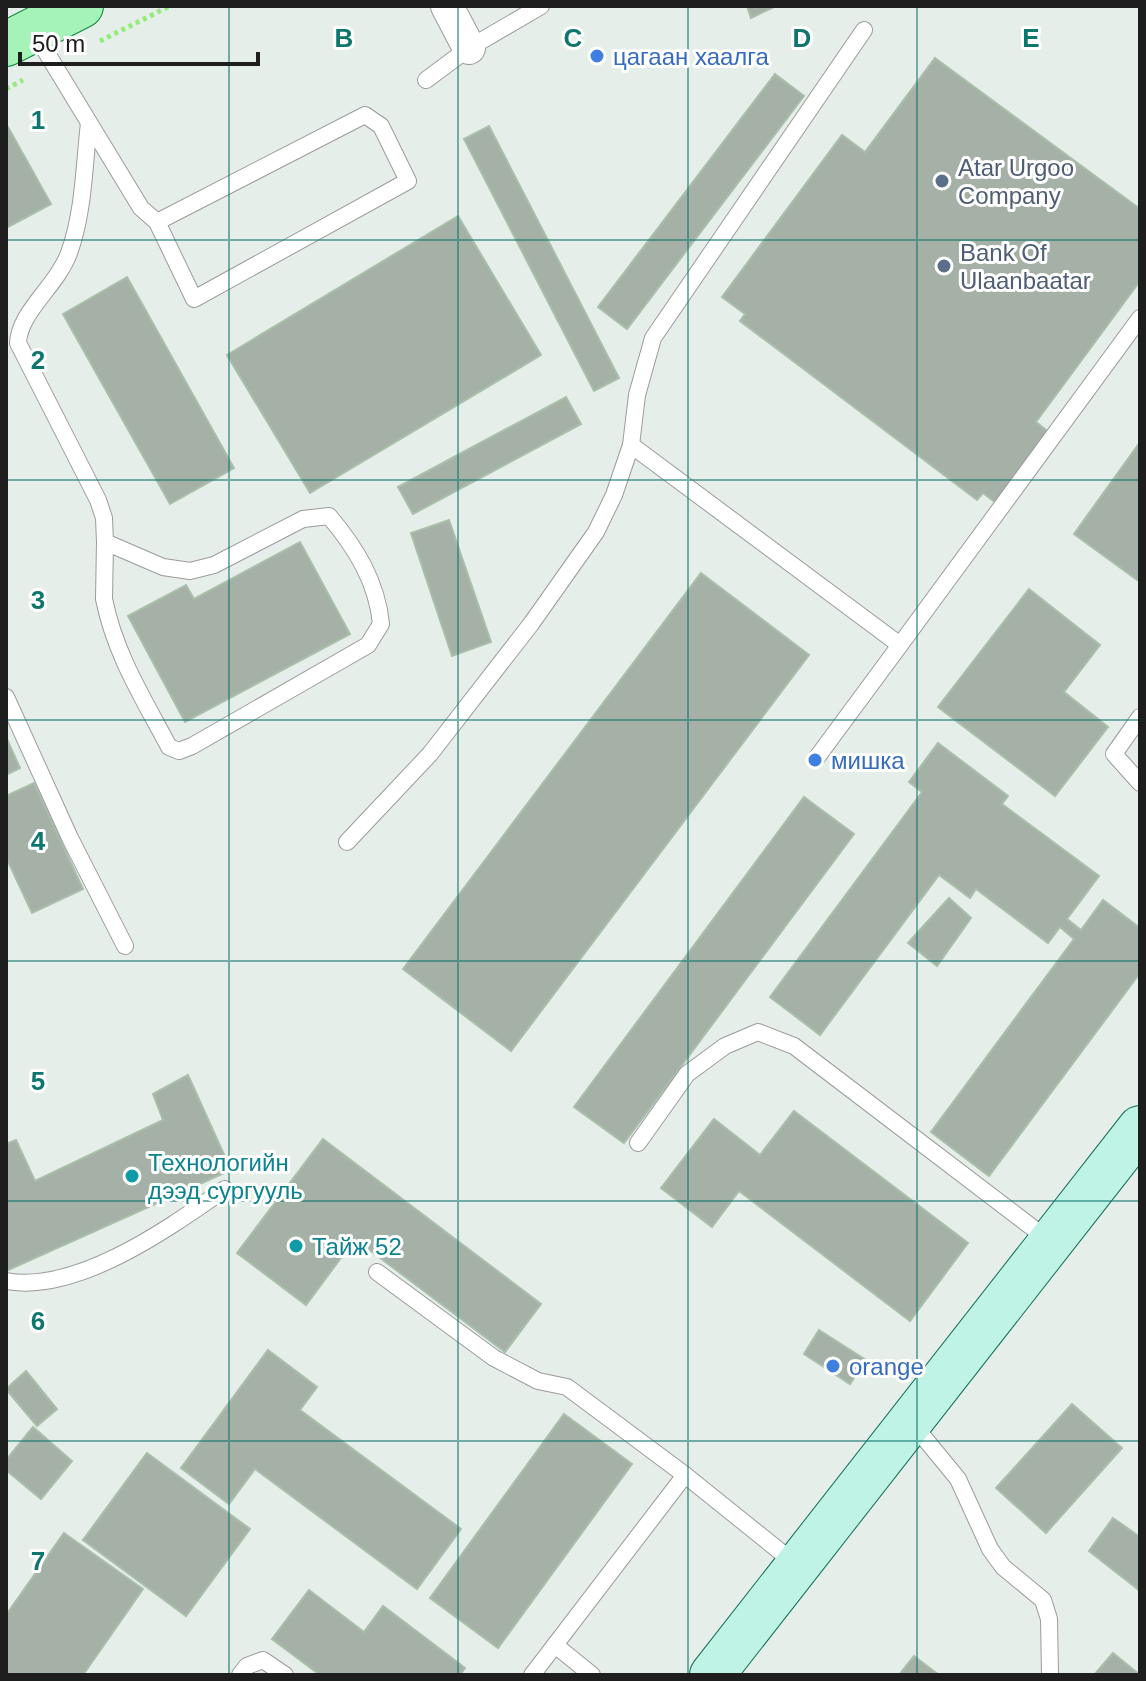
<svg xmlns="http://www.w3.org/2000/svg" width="1146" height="1681" viewBox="0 0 1146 1681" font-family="Arial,sans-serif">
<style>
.building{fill:#a5b0a6;stroke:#a9bfac;stroke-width:2}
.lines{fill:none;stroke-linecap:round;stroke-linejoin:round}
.service-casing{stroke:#9b9b9b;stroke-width:18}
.minor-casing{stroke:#9b9b9b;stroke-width:34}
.secondary-casing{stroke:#106b57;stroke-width:46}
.primary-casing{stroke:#0f8a39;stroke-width:46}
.path{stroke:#93ec79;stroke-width:5;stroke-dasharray:4 4;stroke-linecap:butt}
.service{stroke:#fff;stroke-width:16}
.minor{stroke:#fff;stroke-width:32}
.secondary{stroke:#bff3e5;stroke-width:44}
.primary{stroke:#a6f3b9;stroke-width:44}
.grid{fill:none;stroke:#0f766e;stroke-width:2;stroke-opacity:0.55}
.shop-dot{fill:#3f7fe0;stroke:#fff;stroke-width:3}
.service-dot{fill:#5c6f8a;stroke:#fff;stroke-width:3}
.culture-dot{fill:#0f9aa8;stroke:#fff;stroke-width:3}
.labels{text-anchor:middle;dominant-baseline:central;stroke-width:6;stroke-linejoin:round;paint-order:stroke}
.shop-label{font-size:24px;fill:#366cbe;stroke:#fff;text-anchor:start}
.service-label{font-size:24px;fill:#4e5e75;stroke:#fff;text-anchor:start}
.culture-label{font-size:24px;fill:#0d838f;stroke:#fff;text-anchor:start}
.grid-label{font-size:26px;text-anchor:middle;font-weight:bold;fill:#0f766e;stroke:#fff;stroke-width:6;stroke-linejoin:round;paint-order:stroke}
</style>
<rect width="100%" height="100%" fill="#e6eee9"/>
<!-- building -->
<g class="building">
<polygon points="747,6 776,6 751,18"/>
<polygon points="935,58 1140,209 1140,281 1036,422 1051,434 996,503 983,493 977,500 740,321 745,314 722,297 842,135 865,152"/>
<polygon points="775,74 804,96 627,329 598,307"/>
<polygon points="489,126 619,378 594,391 464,139"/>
<polygon points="8,127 51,204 6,228 6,128"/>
<polygon points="458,216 541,355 310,493 227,355"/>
<polygon points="127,277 234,468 170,504 63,314"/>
<polygon points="566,397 581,424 413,514 398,487"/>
<polygon points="1140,442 1140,582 1074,534"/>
<polygon points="449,520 491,642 452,656 411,533"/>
<polygon points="300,542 350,634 185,722 128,616 186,585 194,599"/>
<polygon points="701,573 809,655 511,1051 403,969"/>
<polygon points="1029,589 1100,645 1064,692 1108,727 1055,796 938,707"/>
<polygon points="6,737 20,768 6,775"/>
<polygon points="938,743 1008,796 1002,804 1099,876 1067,919 1081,930 1103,900 1140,928 1140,973 989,1176 931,1132 1074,939 1060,927 1048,943 976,889 970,898 939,875 820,1035 770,997 922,792 909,782"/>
<polygon points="34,783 83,889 32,913 6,857 6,796"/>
<polygon points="804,797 854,834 624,1143 574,1107"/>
<polygon points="949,898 971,918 937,966 908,943"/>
<polygon points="188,1075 231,1170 6,1271 6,1144 16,1140 35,1181 163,1120 153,1094"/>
<polygon points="794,1111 968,1243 910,1321 739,1191 712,1227 661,1188 714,1119 760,1155"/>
<polygon points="323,1139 541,1304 505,1352 355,1239 306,1305 237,1253"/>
<polygon points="819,1330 866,1360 850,1384 804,1354"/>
<polygon points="268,1350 317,1387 300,1410 461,1529 417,1589 255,1469 229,1504 181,1468"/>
<polygon points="26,1371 57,1409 37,1426 6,1389"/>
<polygon points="1072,1404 1122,1448 1046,1533 996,1488"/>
<polygon points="564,1414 632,1464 498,1648 430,1598"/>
<polygon points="33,1427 72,1461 41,1499 6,1470 6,1460"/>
<polygon points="147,1453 250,1529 186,1616 83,1540"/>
<polygon points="1113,1518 1140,1537 1140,1591 1089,1551"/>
<polygon points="64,1533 143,1589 83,1675 6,1675 6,1615"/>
<polygon points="309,1590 364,1632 383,1606 465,1668 460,1675 320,1675 272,1639"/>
<polygon points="1113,1653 1140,1675 1094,1675"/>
<polygon points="914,1656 939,1675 899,1675"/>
</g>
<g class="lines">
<defs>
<g id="service">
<polyline points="34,32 141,208 157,222 194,299 408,181 381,126 365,115 157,222"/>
<polyline points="426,80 469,48 541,6"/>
<path d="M89 123C84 165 84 212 69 253 57 286 19 312 18 343L98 500 104 518 105 542 104 599C115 654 143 698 169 747L179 751 192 746 368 645 381 624C377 582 356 548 329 516L303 519 214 565 190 571 163 567 105 542"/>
<polyline points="631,445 900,645 815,760"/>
<polyline points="900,645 1140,318"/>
<polyline points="6,697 70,838 125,946"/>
<polyline points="1140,717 1114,754 1140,783"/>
<polyline points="347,842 430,754 531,624 596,532 614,495 631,445 637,395 653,338 864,30"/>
<polyline points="638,1143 687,1074 725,1046 758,1032 794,1046 1050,1241"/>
<polyline points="377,1272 494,1358 538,1381 567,1387 685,1475 797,1565"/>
<path d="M6 1281C77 1294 169 1228 225 1189"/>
<polyline points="912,1423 958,1479 990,1549 1003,1567 1043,1600 1049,1619 1050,1675"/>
<polyline points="555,1645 592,1675"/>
<polyline points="240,1675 247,1666 263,1660 285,1675"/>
<polyline points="532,1675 685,1475"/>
</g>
<polyline id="minor" points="447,6 469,48"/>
<polyline id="secondary" points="712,1675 1140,1128"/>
<polyline id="primary" points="6,44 81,6"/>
</defs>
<!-- service casing -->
<use href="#service" class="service-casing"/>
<!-- minor casing -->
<use href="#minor" class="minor-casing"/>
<!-- secondary casing -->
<use href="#secondary" class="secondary-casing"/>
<!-- primary casing -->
<use href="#primary" class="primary-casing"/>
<!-- path -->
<g class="path">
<polyline points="100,41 170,6"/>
<polyline points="6,89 23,80"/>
</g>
<!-- service -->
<use href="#service" class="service"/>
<!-- minor -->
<use href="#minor" class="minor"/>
<!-- secondary -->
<use href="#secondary" class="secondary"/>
<!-- primary -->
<use href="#primary" class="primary"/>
</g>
<!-- grid -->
<path class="grid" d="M229 6V1675M458 6V1675M688 6V1675M917 6V1675M6 240H1140M6 480H1140M6 720H1140M6 961H1140M6 1201H1140M6 1441H1140"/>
<!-- markers -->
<g class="shop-dot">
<circle cx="597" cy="56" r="8"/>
<circle cx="815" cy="760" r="8"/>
<circle cx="833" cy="1366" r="8"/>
</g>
<g class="service-dot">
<circle cx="942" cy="181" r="8"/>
<circle cx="944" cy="266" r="8"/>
</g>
<g class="culture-dot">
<circle cx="132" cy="1176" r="8"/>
<circle cx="296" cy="1246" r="8"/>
</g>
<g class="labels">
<!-- shop labels -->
<g class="shop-label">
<text x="613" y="56">цагаан хаалга</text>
<text x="831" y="760">мишка</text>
<text x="849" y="1366">orange</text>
</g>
<!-- service labels -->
<g class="service-label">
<text x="958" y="167">Atar Urgoo<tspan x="958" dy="28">Company</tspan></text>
<text x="960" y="252">Bank Of<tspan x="960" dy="28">Ulaanbaatar</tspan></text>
</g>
<!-- culture labels -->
<g class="culture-label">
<text x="148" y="1162">Технологийн<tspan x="148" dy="28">дээд сургууль</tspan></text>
<text x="312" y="1246">Тайж 52</text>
</g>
</g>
<g class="grid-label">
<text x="344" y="47">B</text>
<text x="573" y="47">C</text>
<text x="802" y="47">D</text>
<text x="1031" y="47">E</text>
<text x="38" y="129">1</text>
<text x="38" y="369">2</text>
<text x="38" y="609">3</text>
<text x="38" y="850">4</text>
<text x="38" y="1090">5</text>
<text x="38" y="1330">6</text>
<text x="38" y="1570">7</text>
</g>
<!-- border -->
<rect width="1146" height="1681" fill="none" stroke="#1e1e1e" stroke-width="16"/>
<!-- scale -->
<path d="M20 52v12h238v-12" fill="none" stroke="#1e1e1e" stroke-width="4"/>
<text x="32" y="52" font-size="24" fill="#1e1e1e" stroke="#ffffff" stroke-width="6" paint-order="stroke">50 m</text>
</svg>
